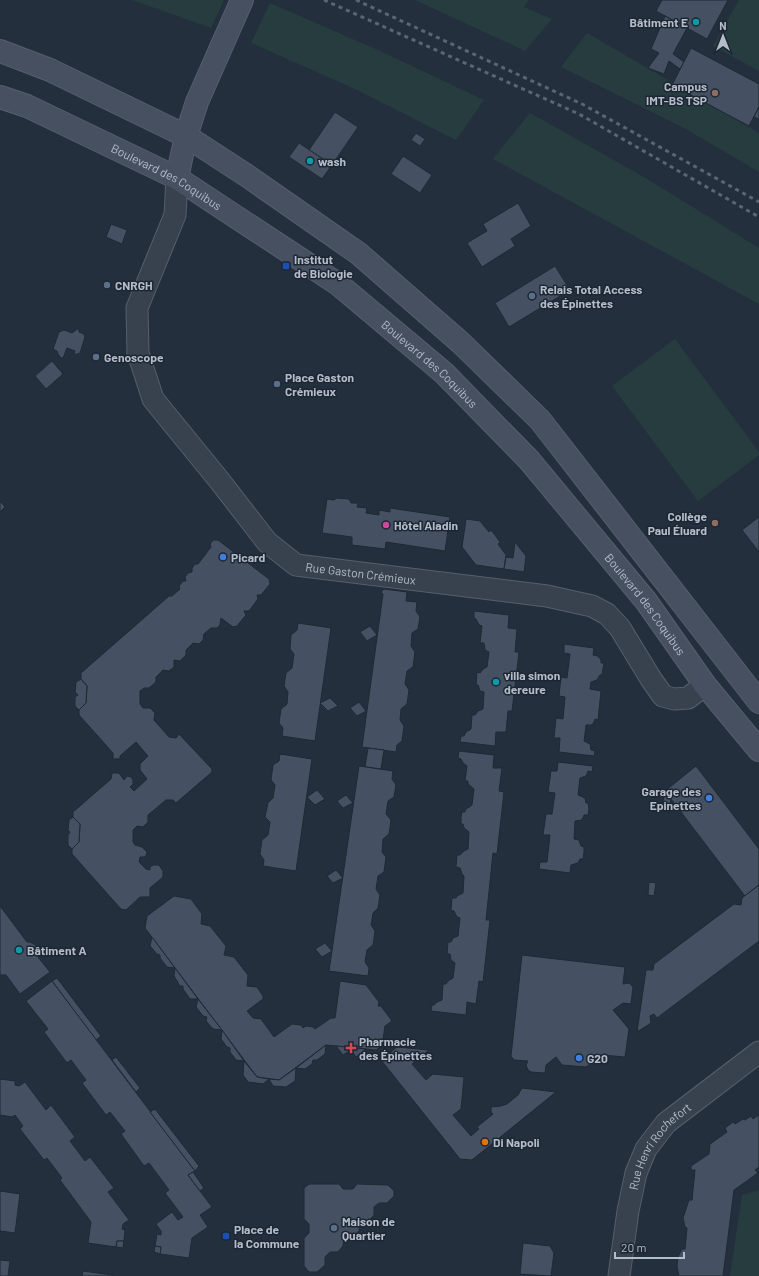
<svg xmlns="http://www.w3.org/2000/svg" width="759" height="1276" viewBox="0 0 759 1276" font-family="Barlow,sans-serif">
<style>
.green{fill:#263c3f}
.building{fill:#455162;stroke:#1f2835}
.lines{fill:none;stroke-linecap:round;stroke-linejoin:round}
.minor-casing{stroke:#565f6c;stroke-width:23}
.secondary-casing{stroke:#565f6c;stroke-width:24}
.minor{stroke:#38414e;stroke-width:21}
.secondary{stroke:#465061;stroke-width:22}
.rail{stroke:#5a6575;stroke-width:3;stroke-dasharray:4 4;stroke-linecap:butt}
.culture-dot{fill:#0f9aa8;stroke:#1d2633;stroke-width:1.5}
.education-dot{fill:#8d6e63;stroke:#1d2633;stroke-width:1.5}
.transit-dot{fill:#1a4fb4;stroke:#1d2633;stroke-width:1.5}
.service-dot{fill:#5c6f8a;stroke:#1d2633;stroke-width:1.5}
.hotel-dot{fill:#d1479c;stroke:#1d2633;stroke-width:1.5}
.shop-dot{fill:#3f7fe0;stroke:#1d2633;stroke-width:1.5}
.health-dot{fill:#e0444e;stroke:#1d2633;stroke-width:1.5}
.food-dot{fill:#e8710a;stroke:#1d2633;stroke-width:1.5}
.labels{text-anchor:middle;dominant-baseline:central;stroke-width:3;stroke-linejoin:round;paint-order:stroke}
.poi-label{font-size:12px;font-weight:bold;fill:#b4bcc9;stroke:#1d2633;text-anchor:start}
.street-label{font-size:12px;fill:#b4bcc9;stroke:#1d2633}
</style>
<rect width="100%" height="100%" fill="#242f3e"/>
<!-- green -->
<g class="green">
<polygon points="132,0 224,0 211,28"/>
<polygon points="415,0 529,0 524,7 552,19 525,51"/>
<polygon points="739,0 759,0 759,71 713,46"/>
<polygon points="270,3 378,50 484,100 456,140 355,89 251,43"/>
<polygon points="587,33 759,133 759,172 686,129 561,67"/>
<polygon points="530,113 644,177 759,248 759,304 493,159"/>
<polygon points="675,339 759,452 759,455 698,501 612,386"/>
<polygon points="759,1190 759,1276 730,1276 742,1195"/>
</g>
<!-- building -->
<g class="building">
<polygon points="662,0 728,0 707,39 656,11"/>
<polygon points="665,16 687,28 673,54 684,62 680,69 669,61 664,74 648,68 659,53 651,49"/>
<polygon points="691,48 759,84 759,107 749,126 672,85"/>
<polygon points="759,107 759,119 754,117"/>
<polygon points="335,112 358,127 332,165 309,150"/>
<polygon points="416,133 425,139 420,146 411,140"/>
<polygon points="299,143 332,165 322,179 289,157"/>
<polygon points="403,156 432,175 420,193 391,174"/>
<polygon points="518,203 531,226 511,239 515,246 482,267 467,243 487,231 483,224"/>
<polygon points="111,224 127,230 122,244 106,237"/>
<polygon points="555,266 570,290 509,327 495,303"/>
<polygon points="77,329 79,329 79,332 84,334 85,337 80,353 74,355 75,351 67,348 63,358 61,358 58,354 57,351 53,349 59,332 64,330 72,333"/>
<polygon points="52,361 63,374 46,389 35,376"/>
<polygon points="337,498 349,499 351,503 358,503 357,507 367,508 366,513 379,515 379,510 390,512 390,508 450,517 445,551 386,542 385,549 352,545 352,537 322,533 327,499 334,500"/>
<polygon points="0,501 5,507 0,512"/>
<polygon points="759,517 759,552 742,530"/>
<polygon points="466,519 480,521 489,532 491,530 500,542 498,544 506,555 504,569 476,565 462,547"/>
<polygon points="213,540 218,540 269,579 270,584 261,595 257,595 258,599 249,611 244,611 246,615 237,626 233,627 221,618 220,625 217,628 211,628 204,634 203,640 199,644 193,643 186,650 186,655 180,661 174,660 174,667 169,671 163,670 156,677 156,682 149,688 144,688 140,691 140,704 143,708 150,708 155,713 154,720 169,737 176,738 179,734 212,769 212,772 176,803 173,800 166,800 148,815 148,822 143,827 137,826 133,830 133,842 135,845 142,847 147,852 146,856 144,857 140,857 139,862 146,869 150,870 150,867 153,865 159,865 163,871 163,877 150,888 150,897 140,897 126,910 121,909 72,854 72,849 79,842 80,824 73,817 73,812 111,779 112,773 119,773 124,780 127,776 131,777 133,780 133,784 130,787 134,791 147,779 140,770 140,764 148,756 136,742 120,756 120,759 113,759 113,753 79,715 79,710 86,703 87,686 81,679 81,673 169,596 172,596 180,589 179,586 183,581 186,581 185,577 188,573 192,572 192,568 195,564 198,564 211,547 210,544"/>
<polygon points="515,542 526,556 524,572 504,569 506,557 513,558"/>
<polygon points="384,589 407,592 406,601 417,602 416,611 420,617 418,629 412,633 411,646 415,652 413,667 407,671 405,684 409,690 407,704 401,709 400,720 404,726 402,741 397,745 396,752 362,747 383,594 381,592"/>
<polygon points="474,611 509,615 508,628 517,629 515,652 519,652 512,711 508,711 506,732 496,732 495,746 460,742 461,736 464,736 466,732 471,729 472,715 475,715 478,711 483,709 484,692 480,691 478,685 476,685 477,672 480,673 483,669 487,667 489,652 485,650 484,643 480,643 482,626 479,625 476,619 474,618"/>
<polygon points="298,623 331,628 315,741 282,736 283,728 279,723 281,709 287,704 288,692 284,686 286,673 292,668 294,654 290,649 291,635 297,630"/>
<polygon points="370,626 377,635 367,641 360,632"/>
<polygon points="564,644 594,648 593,655 598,656 601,660 601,663 604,663 602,675 600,675 597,680 591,682 590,689 601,691 598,720 595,719 593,724 591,725 586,725 585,734 584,741 590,744 591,750 595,751 594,756 559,752 560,738 554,738 556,718 563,719 565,697 559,696 561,677 567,678 570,654 564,653"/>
<polygon points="81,679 87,686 86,703 79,710 75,706 75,697 78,695 75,692 76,682"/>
<polygon points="330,698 338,706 328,711 320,703"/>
<polygon points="359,702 366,711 357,716 350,708"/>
<polygon points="368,748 384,750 381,769 365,767"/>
<polygon points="459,751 494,755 493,768 502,768 499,791 504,792 497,854 493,853 486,920 490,920 483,982 479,981 476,1004 467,1002 466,1015 431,1011 432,1005 434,1005 437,1002 442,1000 443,984 446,984 448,981 453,978 455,963 451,960 450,954 447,954 448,942 451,942 453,938 458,936 460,918 457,917 454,911 451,910 452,898 456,898 457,896 463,893 464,876 462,874 460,868 456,867 457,855 460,855 464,851 468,849 469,832 464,828 463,824 461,824 461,817 462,812 465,812 465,810 472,805 474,789 468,784 468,781 465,781 467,766 463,763 461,759 458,758"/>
<polygon points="280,754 312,759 296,871 263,866 264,860 260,854 262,840 268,835 269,829 270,822 265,817 268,803 273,798 275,785 271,780 273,765 279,761"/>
<polygon points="558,762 593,766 592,772 588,771 586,776 580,778 578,795 585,798 586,803 588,803 589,809 588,815 584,815 582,820 575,821 574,839 579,840 581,846 584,847 584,852 583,859 580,859 578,863 571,865 570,873 539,869 540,862 547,862 550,835 543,835 546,814 552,814 555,793 548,792 551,771 557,771"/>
<polygon points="359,766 393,771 392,779 396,785 394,797 388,801 386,814 391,820 389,834 383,839 382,852 386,857 384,872 378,876 376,889 380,895 378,908 373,913 372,920 371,925 375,931 373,945 367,950 365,962 369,968 368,976 329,971"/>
<polygon points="696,766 759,849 759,885 745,896 671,799 669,812 661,811 665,791"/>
<polygon points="317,790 325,799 315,805 307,797"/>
<polygon points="346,795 353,803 343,808 337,801"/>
<polygon points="73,817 80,824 79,842 72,849 68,845 68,835 70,832 68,830 69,820"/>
<polygon points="336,870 343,878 333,883 327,876"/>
<polygon points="649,882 656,883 654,896 648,895"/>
<polygon points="759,885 759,941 657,1018 654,1014 650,1016 651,1023 637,1032 646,970 653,970 654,964 734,904 741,905 742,898"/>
<polygon points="174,896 191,899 202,914 201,924 210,926 226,946 224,955 234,957 248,975 247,986 257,987 263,996 263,999 247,1011 253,1018 261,1019 274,1037 292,1024 301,1025 303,1028 306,1026 313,1027 315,1029 331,1018 335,1018 340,981 366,985 379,1002 378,1006 381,1006 392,1021 385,1026 382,1046 376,1050 326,1045 279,1080 257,1077 145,928 147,916"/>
<polygon points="0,906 27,942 30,942 37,946 39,952 38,957 50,972 20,994 6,975 0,975"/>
<polygon points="152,937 175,968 167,967 160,958 160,955 157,954 150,946"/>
<polygon points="325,943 332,951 322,957 315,949"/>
<polygon points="522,955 625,967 623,984 629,983 633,987 631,1004 623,1003 613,1010 629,1029 625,1057 602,1055 586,1067 562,1065 556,1057 546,1065 545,1073 531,1072 528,1070 526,1065 528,1061 514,1060 511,1056"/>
<polygon points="175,968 198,999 190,999 183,989 183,986 180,986 174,976"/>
<polygon points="57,978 101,1036 96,1040 52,981"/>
<polygon points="52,981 195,1171 188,1175 212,1207 200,1215 208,1227 192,1238 189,1258 160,1254 161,1247 155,1246 157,1234 161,1235 161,1231 156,1224 172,1212 178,1220 183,1217 165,1193 169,1190 149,1163 144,1166 121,1134 125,1131 110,1112 106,1115 82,1083 86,1080 71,1060 67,1063 44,1032 48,1029 26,1001"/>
<polygon points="198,999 222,1030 213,1029 206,1021 207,1017 203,1016 196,1007"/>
<polygon points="222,1030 244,1061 236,1060 230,1052 230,1048 227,1047 221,1039"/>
<polygon points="326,1045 325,1054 317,1060 313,1060 312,1064 305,1069 296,1068"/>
<polygon points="336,1046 366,1049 356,1057 351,1050 343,1055"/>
<polygon points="397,1047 429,1050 412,1064 426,1080 433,1074 464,1077 461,1109 453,1115 471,1136 479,1129 477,1127 493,1114 491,1112 491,1107 501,1106 507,1104 518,1095 522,1088 556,1092 472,1160 460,1159 381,1060"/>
<polygon points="116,1057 140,1088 136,1092 112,1060"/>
<polygon points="244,1061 257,1077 269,1079 263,1084 248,1082 243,1075"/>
<polygon points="296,1068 295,1081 286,1087 273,1086 269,1079 279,1080"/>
<polygon points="0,1079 15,1081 15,1085 19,1086 25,1082 46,1110 51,1105 75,1137 70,1141 85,1161 90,1157 114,1188 108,1192 129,1220 123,1224 122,1229 125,1230 124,1241 117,1241 116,1247 88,1243 91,1222 60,1180 62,1178 47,1158 44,1160 20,1129 23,1126 15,1115 12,1117 0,1115"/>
<polygon points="155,1109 199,1166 195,1171 150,1112"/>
<polygon points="759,1115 759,1167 755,1170 758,1173 734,1190 723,1276 679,1276 677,1266 678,1257 682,1249 685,1249 687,1228 685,1227 683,1218 689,1200 692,1200 695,1170 691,1170 691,1166 709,1154 710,1144 727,1132 725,1128 733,1122 735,1124 743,1119 745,1120 751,1116 753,1119"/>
<polygon points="193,1172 204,1188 200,1191 188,1175"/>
<polygon points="309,1184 339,1184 343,1189 353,1189 357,1184 388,1185 394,1191 394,1196 387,1203 379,1203 374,1207 374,1215 367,1223 360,1223 359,1231 352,1237 344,1237 343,1246 338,1252 330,1252 325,1257 325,1265 317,1272 309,1272 304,1266 304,1238 309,1233 309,1224 304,1219 304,1188"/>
<polygon points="0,1191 20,1194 15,1233 0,1231"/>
<polygon points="117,1241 124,1241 123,1248 116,1247"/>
<polygon points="523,1243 550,1246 554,1253 551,1276 520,1274"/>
<polygon points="155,1246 161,1247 160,1254 154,1252"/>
<polygon points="0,1260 10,1261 8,1276 0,1276"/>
<polygon points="83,1271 112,1275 112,1276 82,1276"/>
</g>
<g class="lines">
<defs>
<g id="minor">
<path id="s1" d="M177 178 175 215 137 308 138 353 153 399 219 480 267 542 296 565 547 596 592 606 607 614 620 628 651 679 663 696 674 699 688 698 705 685"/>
<path id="s2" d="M619 1276 628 1211 636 1173 646 1149 666 1123 759 1052"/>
</g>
<g id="secondary">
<polyline points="0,51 50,70 186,136 246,175 358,253 461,343 540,420 759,702"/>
<path id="s3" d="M0 97 27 106 177 178 338 284 444 373 529 460 646 601 705 685 759 750"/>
<polyline points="177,178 186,136 197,102 242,0"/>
</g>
</defs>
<!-- minor casing -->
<use href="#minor" class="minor-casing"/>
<!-- secondary casing -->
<use href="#secondary" class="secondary-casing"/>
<!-- minor -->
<use href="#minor" class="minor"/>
<!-- secondary -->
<use href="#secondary" class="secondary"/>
<!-- rail -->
<g class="rail">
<polyline points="324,0 579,114 759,217"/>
<polyline points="356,0 582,104 759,202"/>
</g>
</g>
<!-- markers -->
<g class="culture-dot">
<circle cx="696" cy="22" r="4"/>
<circle cx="310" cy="161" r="4"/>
<circle cx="496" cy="682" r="4"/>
<circle cx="19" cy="950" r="4"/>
</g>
<g class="education-dot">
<circle cx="715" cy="93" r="4"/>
<circle cx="715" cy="523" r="4"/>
</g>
<g class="transit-dot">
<rect x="282" y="262" width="8" height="8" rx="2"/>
<rect x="222" y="1232" width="8" height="8" rx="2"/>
</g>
<g class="service-dot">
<circle cx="107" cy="285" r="4"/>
<circle cx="532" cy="296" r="4"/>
<circle cx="96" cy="357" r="4"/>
<circle cx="277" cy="384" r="4"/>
<circle cx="334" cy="1228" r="4"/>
</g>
<circle class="hotel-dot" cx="386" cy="525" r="4"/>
<g class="shop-dot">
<circle cx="223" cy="557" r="4"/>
<circle cx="709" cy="798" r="4"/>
<circle cx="579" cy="1058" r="4"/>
</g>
<path class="health-dot" d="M349 1042h4v4h4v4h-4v4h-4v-4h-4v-4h4z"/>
<circle class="food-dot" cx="485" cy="1142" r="4"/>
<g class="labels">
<!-- poi labels -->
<g class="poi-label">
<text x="688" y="22" text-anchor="end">Bâtiment E</text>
<text x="707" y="86" text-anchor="end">Campus<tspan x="707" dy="14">IMT-BS TSP</tspan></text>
<text x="318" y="161">wash</text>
<text x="294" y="259">Institut<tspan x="294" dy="14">de Biologie</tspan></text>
<text x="115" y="285">CNRGH</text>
<text x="540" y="289">Relais Total Access<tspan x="540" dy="14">des Épinettes</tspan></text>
<text x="104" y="357">Genoscope</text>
<text x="285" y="377">Place Gaston<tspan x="285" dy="14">Crémieux</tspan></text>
<text x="707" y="516" text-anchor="end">Collège<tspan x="707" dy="14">Paul Éluard</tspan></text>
<text x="394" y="525">Hôtel Aladin</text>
<text x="231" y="557">Picard</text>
<text x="504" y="675">villa simon<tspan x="504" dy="14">dereure</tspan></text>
<text x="701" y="791" text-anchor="end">Garage des<tspan x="701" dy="14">Epinettes</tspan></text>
<text x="27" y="950">Bâtiment A</text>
<text x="359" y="1041">Pharmacie<tspan x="359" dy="14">des Épinettes</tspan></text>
<text x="587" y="1058">G20</text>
<text x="493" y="1142">Di Napoli</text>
<text x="342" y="1221">Maison de<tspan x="342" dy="14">Quartier</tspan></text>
<text x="234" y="1229">Place de<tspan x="234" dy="14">la Commune</tspan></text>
</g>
<!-- street labels -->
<g class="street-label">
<text stroke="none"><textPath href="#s3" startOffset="185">Boulevard des Coquibus</textPath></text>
<text stroke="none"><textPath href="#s3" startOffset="509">Boulevard des Coquibus</textPath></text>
<text stroke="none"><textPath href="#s1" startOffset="516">Rue Gaston Crémieux</textPath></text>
<text stroke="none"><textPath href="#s3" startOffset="833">Boulevard des Coquibus</textPath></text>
<text stroke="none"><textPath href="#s2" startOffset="140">Rue Henri Rochefort</textPath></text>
</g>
</g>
<!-- north arrow -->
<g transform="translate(723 36)" stroke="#1d2633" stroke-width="3" paint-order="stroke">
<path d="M0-3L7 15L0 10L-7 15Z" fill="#b4bcc9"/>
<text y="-6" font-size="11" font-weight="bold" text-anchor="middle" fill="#b4bcc9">N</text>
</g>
<!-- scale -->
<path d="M615 1252v6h69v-6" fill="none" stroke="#b4bcc9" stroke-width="2"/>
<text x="621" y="1252" font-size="12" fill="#b4bcc9" stroke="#1d2633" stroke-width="3" paint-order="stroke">20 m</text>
</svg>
